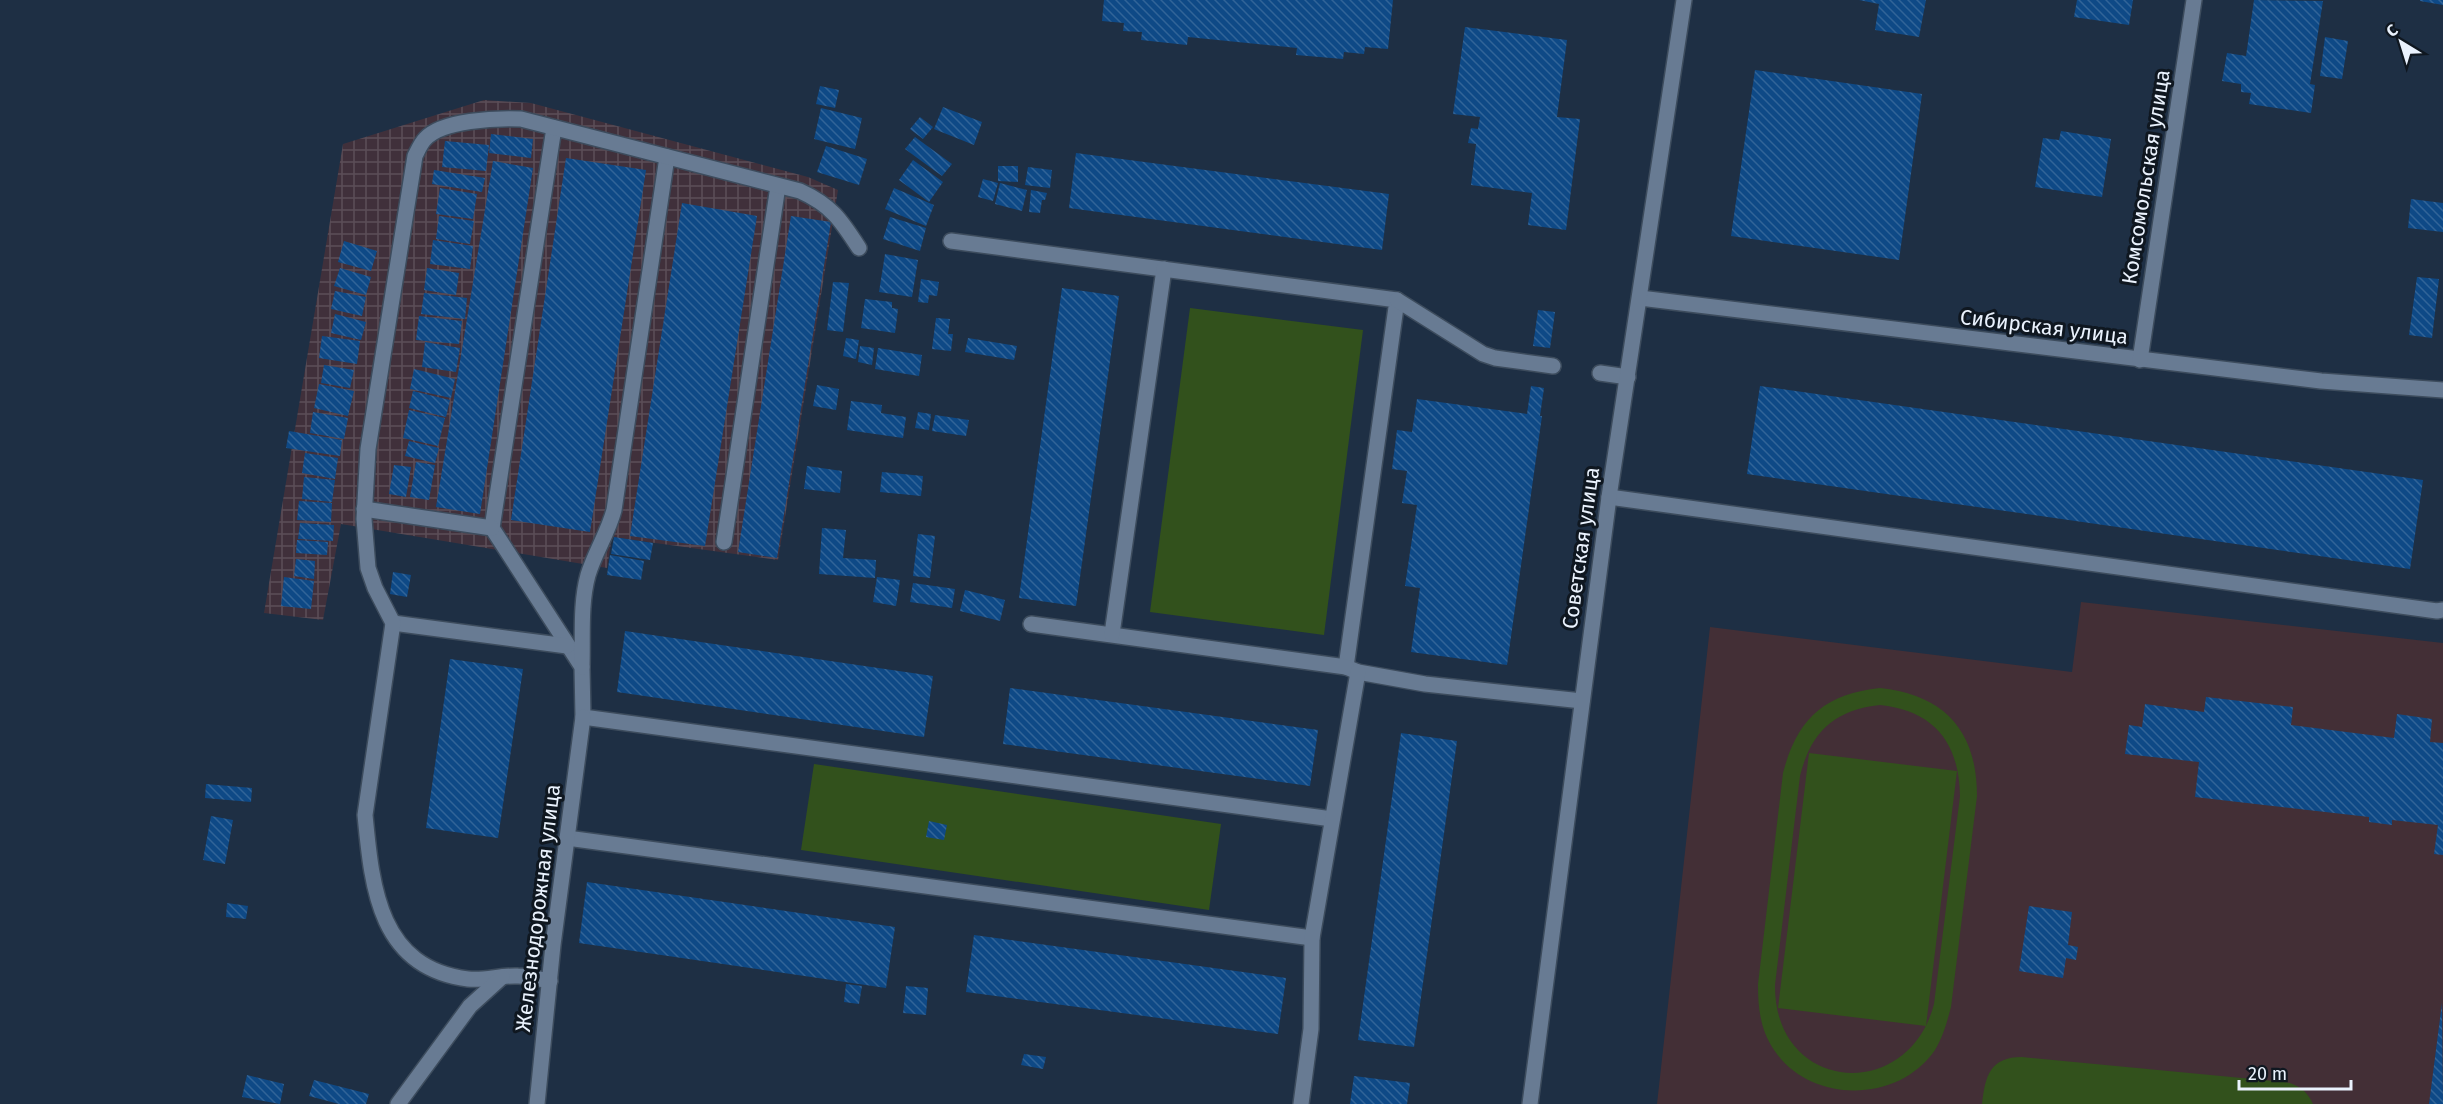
<svg xmlns="http://www.w3.org/2000/svg" width="2443" height="1104" viewBox="0 0 2443 1104" font-family="'Fira Sans',sans-serif">
<style>
.industrial{fill:url(#industrial-grid)}
.education{fill:#432f36}
.green{fill:#32511c;fill-rule:evenodd}
.building{fill:url(#building-back-hatch)}
.lines{fill:none;stroke-linecap:round;stroke-linejoin:round}
.lane-casing{stroke:#3d4c5d;stroke-width:18}
.street-casing{stroke:#3d4c5d;stroke-width:18}
.secondary-casing{stroke:#3d4c5d;stroke-width:18}
.lane{stroke:#687b93;stroke-width:15}
.street{stroke:#687b93;stroke-width:15}
.secondary{stroke:#687b93;stroke-width:15}
.labels{text-anchor:middle;dominant-baseline:central;stroke-width:6;stroke-linejoin:round;paint-order:stroke}
.street-label{font-size:21px;fill:#eaf2fd;stroke:#0f1720}
</style>
<defs>
<pattern id="industrial-grid" width="8" height="8" patternUnits="userSpaceOnUse" patternTransform="scale(1.5)"><rect width="8" height="8" fill="#40303b"/><path d="M0 4h8M4 0v8" fill="none" stroke="#5c4e58"/></pattern>
<pattern id="building-back-hatch" width="6" height="6" patternUnits="userSpaceOnUse" patternTransform="scale(1.5)"><rect width="6" height="6" fill="#0e4986"/><path d="M-1 5l2 2M0 0l6 6M5-1l2 2" fill="none" stroke="#316498"/></pattern>
</defs>
<rect width="100%" height="100%" fill="#1e2f44"/>
<!-- industrial -->
<polygon class="industrial" points="484,100 531,103 808,177 838,190 778,560 612,537 607,568 341,524 323,620 264,613 343,144"/>
<!-- education -->
<polygon class="education" points="2081,602 2443,643 2443,1104 1657,1104 1710,627 2072,672"/>
<!-- green -->
<g class="green">
<polygon points="1190,308 1363,330 1324,635 1150,612"/>
<path d="M1880 688C1945 695 1977 731 1977 796L1951 1007C1947 1022 1943 1037 1935 1050 1898 1104 1810 1104 1774 1050 1760 1029 1758 1008 1758 984L1783 773C1797 719 1824 694 1880 688ZM1880 705C1934 711 1959 742 1960 796L1934 1004C1908 1104 1774 1093 1775 985L1800 776C1811 732 1834 710 1880 705Z"/>
<polygon points="1809,753 1957,771 1926,1026 1778,1008"/>
<polygon points="814,764 1221,824 1209,910 801,850"/>
<path d="M2022 1057 2284 1082C2298 1084 2307 1091 2313 1104H1982C1985 1076 1990 1057 2022 1057Z"/>
</g>
<!-- building -->
<g class="building">
<polygon points="1104,0 1393,0 1388,49 1365,47 1364,54 1344,52 1343,59 1296,55 1297,48 1188,37 1187,45 1141,40 1142,32 1123,31 1124,23 1102,21"/>
<polygon points="1859,0 1926,0 1919,37 1875,30 1879,4"/>
<polygon points="2077,0 2133,0 2129,25 2074,17"/>
<polygon points="2254,0 2323,1 2310,84 2315,85 2311,113 2249,104 2251,93 2241,92 2241,84 2222,81 2227,53 2246,56"/>
<polygon points="2420,0 2443,0 2443,5 2420,1"/>
<polygon points="1465,27 1567,40 1557,117 1580,119 1566,230 1528,225 1532,193 1471,185 1476,144 1468,143 1471,128 1478,129 1480,117 1453,114"/>
<polygon points="2325,37 2348,41 2342,79 2320,76"/>
<polygon points="1755,70 1922,94 1899,260 1731,236"/>
<polygon points="820,86 839,90 835,108 816,104"/>
<polygon points="943,107 982,122 974,145 934,129"/>
<polygon points="821,108 862,118 855,149 814,139"/>
<polygon points="920,117 933,127 923,139 910,129"/>
<polygon points="2061,131 2111,139 2102,197 2035,187 2043,138 2059,140"/>
<polygon points="491,134 533,139 531,158 489,153"/>
<polygon points="915,137 952,164 942,176 905,149"/>
<polygon points="445,141 489,145 486,171 442,167"/>
<polygon points="826,146 867,159 859,185 817,172"/>
<polygon points="1076,153 1389,194 1382,250 1069,208"/>
<polygon points="566,158 646,170 590,532 511,520"/>
<polygon points="913,160 943,182 929,202 899,180"/>
<polygon points="493,161 533,168 480,514 436,507"/>
<polygon points="998,166 1018,166 1018,182 998,181"/>
<polygon points="1028,167 1052,170 1050,188 1025,185"/>
<polygon points="434,170 485,178 482,192 432,184"/>
<polygon points="983,179 998,183 993,201 978,197"/>
<polygon points="1000,183 1027,190 1022,211 995,204"/>
<polygon points="440,188 477,194 473,219 436,214"/>
<polygon points="894,188 934,205 926,226 885,209"/>
<polygon points="1031,190 1047,193 1045,200 1042,200 1040,213 1029,212"/>
<polygon points="2411,199 2443,203 2443,232 2408,228"/>
<polygon points="682,203 757,216 705,546 630,536"/>
<polygon points="439,216 474,221 470,244 436,239"/>
<polygon points="791,216 831,222 777,558 738,552"/>
<polygon points="890,217 926,228 920,251 883,239"/>
<polygon points="433,240 473,246 470,269 430,264"/>
<polygon points="344,241 377,251 371,271 338,262"/>
<polygon points="885,254 918,260 912,297 879,292"/>
<polygon points="340,268 371,277 366,295 334,286"/>
<polygon points="427,268 459,273 456,295 424,290"/>
<polygon points="2417,277 2439,279 2432,338 2409,335"/>
<polygon points="921,279 939,282 937,296 929,295 928,303 918,302"/>
<polygon points="833,282 849,283 843,332 827,330"/>
<polygon points="1062,288 1119,296 1076,606 1019,598"/>
<polygon points="335,291 366,297 362,316 331,309"/>
<polygon points="424,293 467,298 465,319 421,314"/>
<polygon points="865,299 892,302 892,308 898,309 895,333 861,328"/>
<polygon points="1538,310 1555,312 1550,348 1533,346"/>
<polygon points="335,314 366,322 361,340 331,333"/>
<polygon points="419,316 462,321 459,344 416,340"/>
<polygon points="936,318 950,319 948,334 953,334 951,351 932,349"/>
<polygon points="322,336 360,341 357,364 319,358"/>
<polygon points="846,338 859,340 856,359 843,356"/>
<polygon points="968,338 1017,346 1014,360 965,352"/>
<polygon points="425,342 460,348 456,372 422,367"/>
<polygon points="860,346 874,348 872,365 858,362"/>
<polygon points="878,348 922,355 919,376 875,369"/>
<polygon points="324,365 354,370 350,388 321,383"/>
<polygon points="414,369 455,379 451,398 410,389"/>
<polygon points="319,384 354,391 348,416 314,408"/>
<polygon points="817,385 839,389 836,410 813,406"/>
<polygon points="1531,386 1544,388 1540,416 1542,416 1507,665 1411,652 1420,588 1405,586 1417,505 1402,503 1407,471 1392,469 1397,430 1412,432 1417,399 1527,414"/>
<polygon points="1760,386 2423,480 2410,569 1747,474"/>
<polygon points="413,391 450,400 446,417 409,408"/>
<polygon points="851,401 882,405 881,413 906,417 903,438 847,430"/>
<polygon points="409,410 445,418 438,446 403,438"/>
<polygon points="313,412 348,418 344,439 310,433"/>
<polygon points="918,412 931,414 929,430 915,428"/>
<polygon points="935,415 969,420 966,436 932,431"/>
<polygon points="289,431 342,440 340,456 286,448"/>
<polygon points="409,441 439,448 435,463 405,456"/>
<polygon points="305,453 338,458 335,479 302,473"/>
<polygon points="416,462 435,465 429,500 410,497"/>
<polygon points="394,465 411,467 406,497 389,494"/>
<polygon points="807,466 842,471 840,493 804,489"/>
<polygon points="882,472 923,476 921,496 880,492"/>
<polygon points="304,477 335,480 332,502 302,499"/>
<polygon points="299,501 332,503 331,522 297,520"/>
<polygon points="300,523 334,525 333,541 298,539"/>
<polygon points="822,528 846,530 843,558 876,560 875,578 819,574"/>
<polygon points="918,534 935,536 930,578 913,576"/>
<polygon points="614,537 653,543 650,560 611,554"/>
<polygon points="297,540 328,542 327,555 296,553"/>
<polygon points="610,555 644,561 641,580 607,575"/>
<polygon points="296,559 315,561 314,579 294,576"/>
<polygon points="393,572 411,575 407,597 390,594"/>
<polygon points="284,577 314,581 311,609 281,606"/>
<polygon points="877,577 900,580 896,606 873,602"/>
<polygon points="913,583 955,589 952,608 910,602"/>
<polygon points="965,590 1005,600 1000,621 960,611"/>
<polygon points="625,631 933,676 924,737 617,692"/>
<polygon points="450,659 523,669 498,838 426,828"/>
<polygon points="1010,688 1318,730 1310,786 1003,744"/>
<polygon points="2206,697 2293,707 2291,725 2394,738 2397,714 2432,719 2430,742 2443,743 2443,855 2434,854 2438,825 2392,820 2392,825 2369,822 2369,817 2195,797 2199,762 2125,754 2129,725 2142,727 2145,704 2204,712"/>
<polygon points="1401,733 1457,741 1414,1047 1358,1040"/>
<polygon points="206,784 252,788 251,802 205,798"/>
<polygon points="211,816 233,820 225,864 203,860"/>
<polygon points="929,821 947,825 944,840 926,837"/>
<polygon points="587,882 895,927 886,988 579,943"/>
<polygon points="227,903 248,906 246,919 226,917"/>
<polygon points="2029,906 2072,912 2068,945 2078,947 2076,960 2066,958 2063,978 2019,971"/>
<polygon points="974,935 1286,978 1278,1034 966,992"/>
<polygon points="846,984 862,986 859,1004 844,1002"/>
<polygon points="906,986 928,988 926,1015 903,1013"/>
<polygon points="2442,1003 2443,1104 2429,1104"/>
<polygon points="1024,1054 1046,1057 1043,1069 1021,1065"/>
<polygon points="247,1075 284,1084 280,1104 242,1097"/>
<polygon points="1354,1076 1410,1083 1407,1104 1350,1104"/>
<polygon points="314,1080 369,1094 366,1104 339,1104 309,1096"/>
</g>
<g class="lines">
<defs>
<g id="lane">
<polyline points="554,128 492,528 582,667 583,717 1332,819"/>
<polyline points="951,241 1397,300 1346,667 1358,672 1425,684 1582,701"/>
<polyline points="1397,300 1483,354 1495,358 1553,366"/>
<polyline points="1600,373 1628,377"/>
<polyline points="1609,497 2437,611 2443,610"/>
<polyline points="364,509 492,528"/>
<polyline points="724,542 778,186"/>
<polyline points="393,623 567,646"/>
<polyline points="1031,624 1346,667"/>
<polyline points="1112,634 1164,269"/>
<path d="M582 667C583 637 580 604 588 575 595 552 608 533 614 510L667 157"/>
<polyline points="567,838 1312,938"/>
<path d="M550 981C539 979 528 976 518 976 501 975 485 981 468 979 379 968 372 888 365 815L393 623 375 588 368 568 364 519 368 449 415 156C418 150 421 143 425 139 442 120 496 118 521 119L800 191C831 205 841 220 859 248"/>
<polyline points="398,1104 470,1006 502,977"/>
<polyline points="1301,1104 1311,1029 1312,938 1358,672"/>
</g>
<g id="street">
<polyline points="1640,298 2321,381 2443,390"/>
<polyline points="2140,360 2194,0"/>
<polyline points="537,1104 553,945 583,717"/>
</g>
<polyline id="secondary" points="1530,1104 1609,497 1684,0"/>
</defs>
<!-- lane casing -->
<use href="#lane" class="lane-casing"/>
<!-- street casing -->
<use href="#street" class="street-casing"/>
<!-- secondary casing -->
<use href="#secondary" class="secondary-casing"/>
<!-- lane -->
<use href="#lane" class="lane"/>
<!-- street -->
<use href="#street" class="street"/>
<!-- secondary -->
<use href="#secondary" class="secondary"/>
</g>
<g class="labels">
<!-- street labels -->
<g class="street-label">
<text transform="translate(2146 177) rotate(-81)">Комсомольская улица</text>
<text transform="translate(2044 327) rotate(7)">Сибирская улица</text>
<text transform="translate(1581 548) rotate(-82)">Советская улица</text>
<text transform="translate(538 908) rotate(-83)">Железнодорожная улица</text>
</g>
</g>
<!-- north arrow -->
<g transform="translate(2401 42) rotate(322)" stroke="#0f1720" stroke-width="4.5" paint-order="stroke">
<path d="M0-4.5L10 22L0 15L-10 22Z" fill="#eaf2fd"/>
<text y="-9" font-size="16" font-weight="bold" text-anchor="middle" fill="#eaf2fd">С</text>
</g>
<!-- scale -->
<path d="M2239 1080v9h112v-9" fill="none" stroke="#eaf2fd" stroke-width="3"/>
<text x="2248" y="1080" font-size="18" fill="#eaf2fd" stroke="#0f1720" stroke-width="4.5" paint-order="stroke">20 m</text>
</svg>
